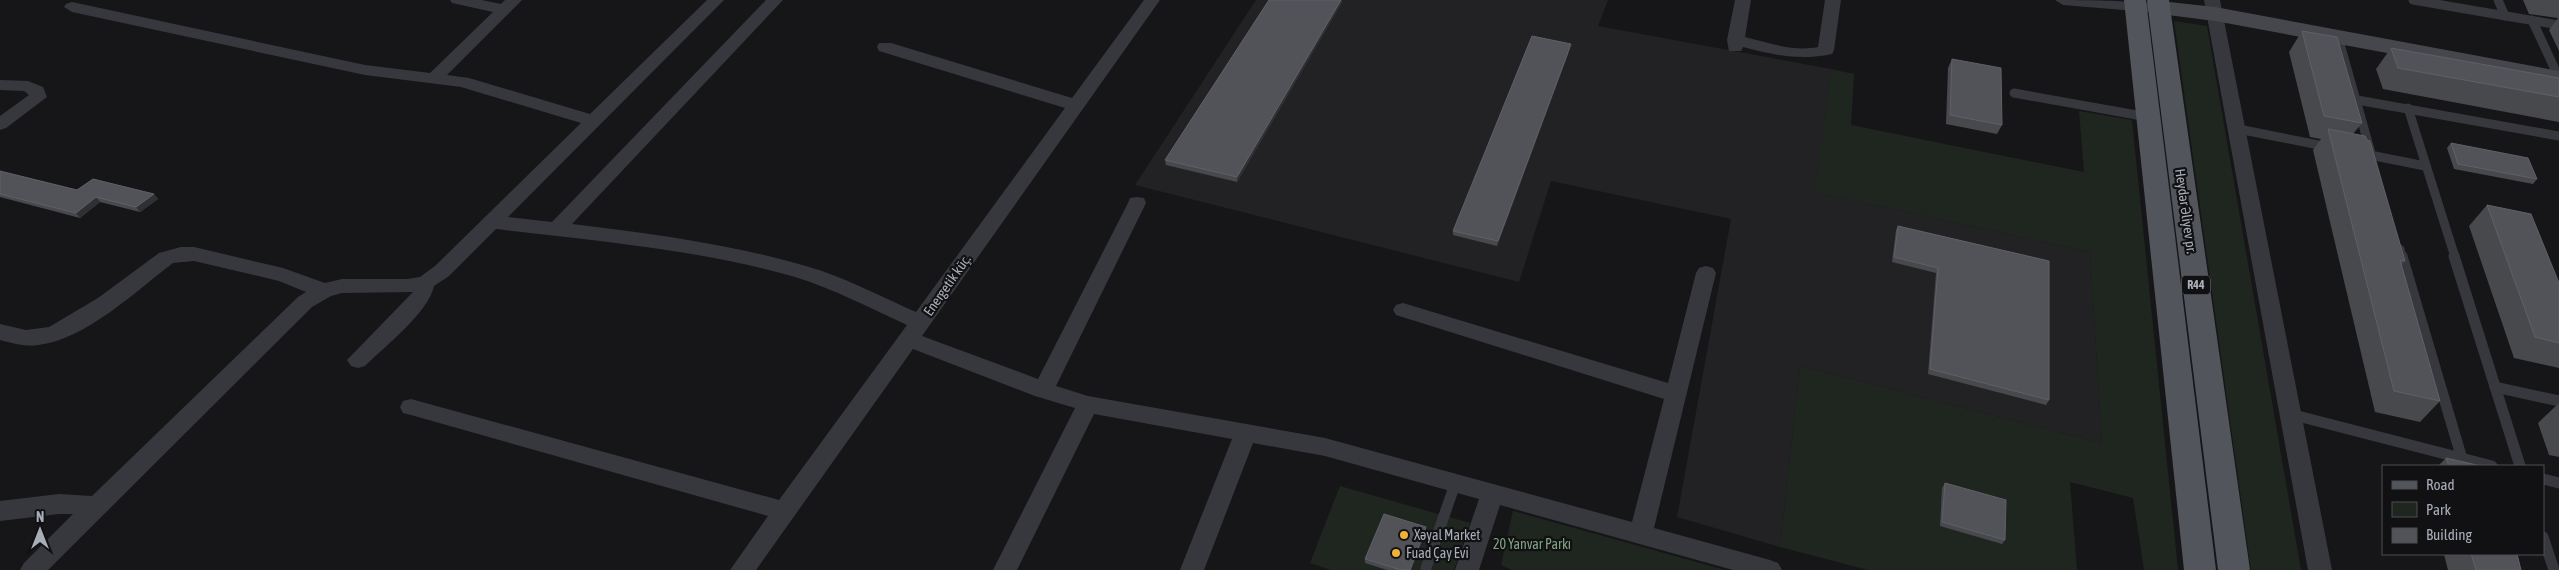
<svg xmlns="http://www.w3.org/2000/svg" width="2559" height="570" viewBox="0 0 2559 570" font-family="'Asap Condensed',sans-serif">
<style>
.built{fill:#222225}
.green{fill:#1e261f}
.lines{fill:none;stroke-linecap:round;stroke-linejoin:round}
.lane-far1{stroke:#37383d;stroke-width:9}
.lane{stroke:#37383d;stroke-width:11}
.street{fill:#37383d;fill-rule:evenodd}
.secondary{fill:#45474d;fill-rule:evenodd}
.primary{fill:#53555c;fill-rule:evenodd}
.wall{fill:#47494d}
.shaded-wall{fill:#2f3033}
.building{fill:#525359;stroke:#5f6168}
.poi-dot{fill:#f2b134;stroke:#111113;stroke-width:2}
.labels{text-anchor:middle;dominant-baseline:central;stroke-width:4.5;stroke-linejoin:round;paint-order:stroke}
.shield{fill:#111113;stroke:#7b7e86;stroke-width:1}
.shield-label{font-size:12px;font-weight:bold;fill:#a8adb8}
.street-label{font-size:14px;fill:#a8adb8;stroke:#111113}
.poi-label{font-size:14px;fill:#a8adb8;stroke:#111113;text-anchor:start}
.park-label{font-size:14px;fill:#7fa381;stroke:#111113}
</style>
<rect width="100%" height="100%" fill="#161618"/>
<!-- built -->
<polygon class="built" points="1256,0 1608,0 1598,26 1831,69 1816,192 2090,252 2102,443 1800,366 1780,547 1677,517 1731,219 1551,181 1519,282 1135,185"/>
<!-- green -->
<g class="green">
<polygon points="2174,21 2207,26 2301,570 2251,570"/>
<polygon points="1831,69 1854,74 1851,125 2084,172 2079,111 2132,120 2178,570 2144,570 2133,498 2070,482 2077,570 1868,570 1780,547 1800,366 2102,443 2090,252 1815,192"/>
<polygon points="1340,486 1470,523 1454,570 1331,570 1310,563"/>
<polygon points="1513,511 1725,570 1512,570 1501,565"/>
</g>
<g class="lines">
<!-- lane-far1 -->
<g class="lane-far1">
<polyline points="2413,0 2559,25"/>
<polyline points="2498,0 2505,16"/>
<polyline points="2532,20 2559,78"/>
<polyline points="2338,37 2371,153"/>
<polyline points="2014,93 2148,117"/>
<polyline points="2357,100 2559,136"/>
<polyline points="2408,108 2455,257"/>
<polyline points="2238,129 2329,147"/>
<polyline points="2365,154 2425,166"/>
<polyline points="2400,249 2402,257"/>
</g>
<!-- lane -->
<g class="lane">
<polyline points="2402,256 2462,459"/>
<polyline points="2454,256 2520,466"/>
<polyline points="2495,387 2559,401"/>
<polyline points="2290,414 2492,466"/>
<polyline points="2543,479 2559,483"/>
<polyline points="2543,537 2554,570"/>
<polyline points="1426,568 1455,484"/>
</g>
<!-- street -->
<g class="street">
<path d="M450 0H482L501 4 505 0H522L447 75 469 78 590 114 707 0H724L508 217 552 222 766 0H783L572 224C655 234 739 245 819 270 852 281 884 298 916 312L1065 108 879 51 877 47 879 43H891L1072 98 1144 0H1160L922 336 1038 379 1128 203 1130 198 1137 197 1144 198 1146 203 1056 386 1088 396 1325 438 1632 522 1664 399 1396 315 1393 310 1396 305 1403 303 1668 383 1696 273 1699 268 1706 266 1713 268 1716 273 1654 528 1770 560 1778 563 1782 570H1733L1500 505 1479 570H1455L1479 499 1325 456 1253 443 1204 570H1180L1232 439 1094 414 1017 570H993L1075 408 1035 396 913 349 756 570H730L768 516 411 415 403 413 400 407 403 401 411 399 779 500 907 325C870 308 834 289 795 277 698 249 596 241 496 229L449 276 434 286C429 312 384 347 365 366L358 368 351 366 347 360 413 292 342 293 331 296 312 307 48 570H20L24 563 73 514H59L0 521V501L59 494 92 496 298 297 306 292 279 281 194 261 173 263C136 291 85 340 38 345 25 347 12 343 0 340V324L26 330 49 327 98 298 159 253 181 247H194L283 268 325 283 342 279H407L420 277 435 266 581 123 461 87 365 75 72 12 64 7 66 4 72 2 365 65 430 73 493 12 452 3Z"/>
<path d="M1735 0H1751L1745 37C1769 43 1794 52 1818 47L1825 0H1841L1834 50 1832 54C1800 61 1774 55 1743 47L1741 51H1729L1727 40Z"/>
<path d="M2055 0C2072 0 2161 0 2168 8L2160 13 2063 5Z"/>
<polygon points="2204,0 2220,0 2332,570 2308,570"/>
<polygon points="0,80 28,81 43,87 47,97 6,128 0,130 0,116 29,95 24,91 0,90"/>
</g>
<!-- secondary -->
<polygon class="secondary" points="2160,1 2215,7 2559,71 2559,85 2215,21 2152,13 2149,8 2152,3"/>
<!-- primary -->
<g class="primary">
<polygon points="2124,0 2146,0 2216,570 2184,570"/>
<polygon points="2147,0 2169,0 2250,570 2218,570"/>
</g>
</g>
<!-- wall -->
<g class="wall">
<polygon points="1269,0 1342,0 1342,2 1237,182 1166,165 1165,160"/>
<polygon points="2523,0 2559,0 2559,51 2549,30 2558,18 2529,14"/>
<polygon points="2302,31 2362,123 2353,134 2405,261 2401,265 2440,401 2420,422 2375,412 2313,150 2321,139 2310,137 2289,52"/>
<polygon points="2391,48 2559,78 2559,122 2383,89 2376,69"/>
<polygon points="1570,49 1497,246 1453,235 1453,231"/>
<polygon points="1952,59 2002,125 1997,134 1946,124 1948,68"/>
<polygon points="2451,143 2537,179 2533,184 2454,169 2447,148"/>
<polygon points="0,171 77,190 154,194 158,199 140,212 100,202 80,218 0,197"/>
<polygon points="2487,205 2559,283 2559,368 2514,358 2469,226"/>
<polygon points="1898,226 2049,261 2049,400 2046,405 1928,374 1936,273 1892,262 1896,230"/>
<polygon points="2559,403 2559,457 2549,455 2538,423"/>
<polygon points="2446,458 2481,466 2438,466"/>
<polygon points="1945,483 2005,540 2002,544 1940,526 1942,488"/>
<polygon points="1426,527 1426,532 1411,570 1387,570 1365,563 1365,559"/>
<polygon points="2444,554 2517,554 2521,570 2448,570"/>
</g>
<!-- shaded-wall -->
<g class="shaded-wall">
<polygon points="1341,0 1342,0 1342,2 1237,182 1237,177"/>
<polygon points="1571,44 1570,49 1497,246 1498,241"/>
<polygon points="154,194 158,199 140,212 136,207"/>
<polygon points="96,197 100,202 80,218 76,213"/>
<polygon points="1426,527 1426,532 1411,570 1410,570"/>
</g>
<!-- building -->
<g class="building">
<polygon points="1269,0 1341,0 1237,177 1165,160"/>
<polygon points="2302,31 2337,37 2362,123 2324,116"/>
<polygon points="1532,36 1571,44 1498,241 1453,231"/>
<polygon points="2391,48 2559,78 2559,97 2398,68"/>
<polygon points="1952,59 2001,68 2002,125 1950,115"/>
<polygon points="2328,129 2365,136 2367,140 2370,141 2405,261 2400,260 2440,401 2394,391"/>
<polygon points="2451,143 2528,158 2537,179 2458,164"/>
<polygon points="0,171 77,190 93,179 154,194 136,207 96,197 76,213 0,194"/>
<polygon points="2487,205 2531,214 2559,283 2559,343 2535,337"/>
<polygon points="1898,226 2049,261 2049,400 1930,369 1938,268 1894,257"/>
<polygon points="2446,458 2481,466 2449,466"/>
<polygon points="1945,483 2006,500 2005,540 1942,522"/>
<polygon points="1384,514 1426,527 1410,570 1401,570 1365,559"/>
<polygon points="2471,554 2517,554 2521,570 2476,570"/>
</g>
<!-- markers -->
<g class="poi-dot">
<circle cx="1404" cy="535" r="5"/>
<circle cx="1396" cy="553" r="5"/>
</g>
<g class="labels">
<!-- shield labels -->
<rect class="shield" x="2182" y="275.5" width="28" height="19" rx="4"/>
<g class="shield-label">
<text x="2196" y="285">R44</text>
</g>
<!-- street labels -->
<g class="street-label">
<text transform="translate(2186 211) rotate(82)">Heydər Əliyev pr.</text>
<text transform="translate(947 285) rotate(-55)">Energetik küç.</text>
</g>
<!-- poi labels -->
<g class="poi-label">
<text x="1414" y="535">Xəyal Market</text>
<text x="1406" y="553">Fuad Çay Evi</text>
</g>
<!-- park labels -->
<g class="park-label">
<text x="1532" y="544">20 Yanvar Parkı</text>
</g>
</g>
<!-- legend -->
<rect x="2382" y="465" width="162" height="90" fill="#111113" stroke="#4d4f55"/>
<rect x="2392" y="481" width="25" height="8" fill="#53555c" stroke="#4d4f55"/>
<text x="2426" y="490" font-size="15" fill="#a8adb8">Road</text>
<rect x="2392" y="502" width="25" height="15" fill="#1e261f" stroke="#4d4f55"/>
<text x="2426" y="515" font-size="15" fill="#a8adb8">Park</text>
<rect x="2392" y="528" width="25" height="15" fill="#525359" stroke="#4d4f55"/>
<text x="2426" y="540" font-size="15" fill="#a8adb8">Building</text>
<!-- north arrow -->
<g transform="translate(40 530)" stroke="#111113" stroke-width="4" paint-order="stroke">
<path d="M0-4L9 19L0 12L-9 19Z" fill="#a8adb8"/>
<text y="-8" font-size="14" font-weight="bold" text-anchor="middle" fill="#a8adb8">N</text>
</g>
</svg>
